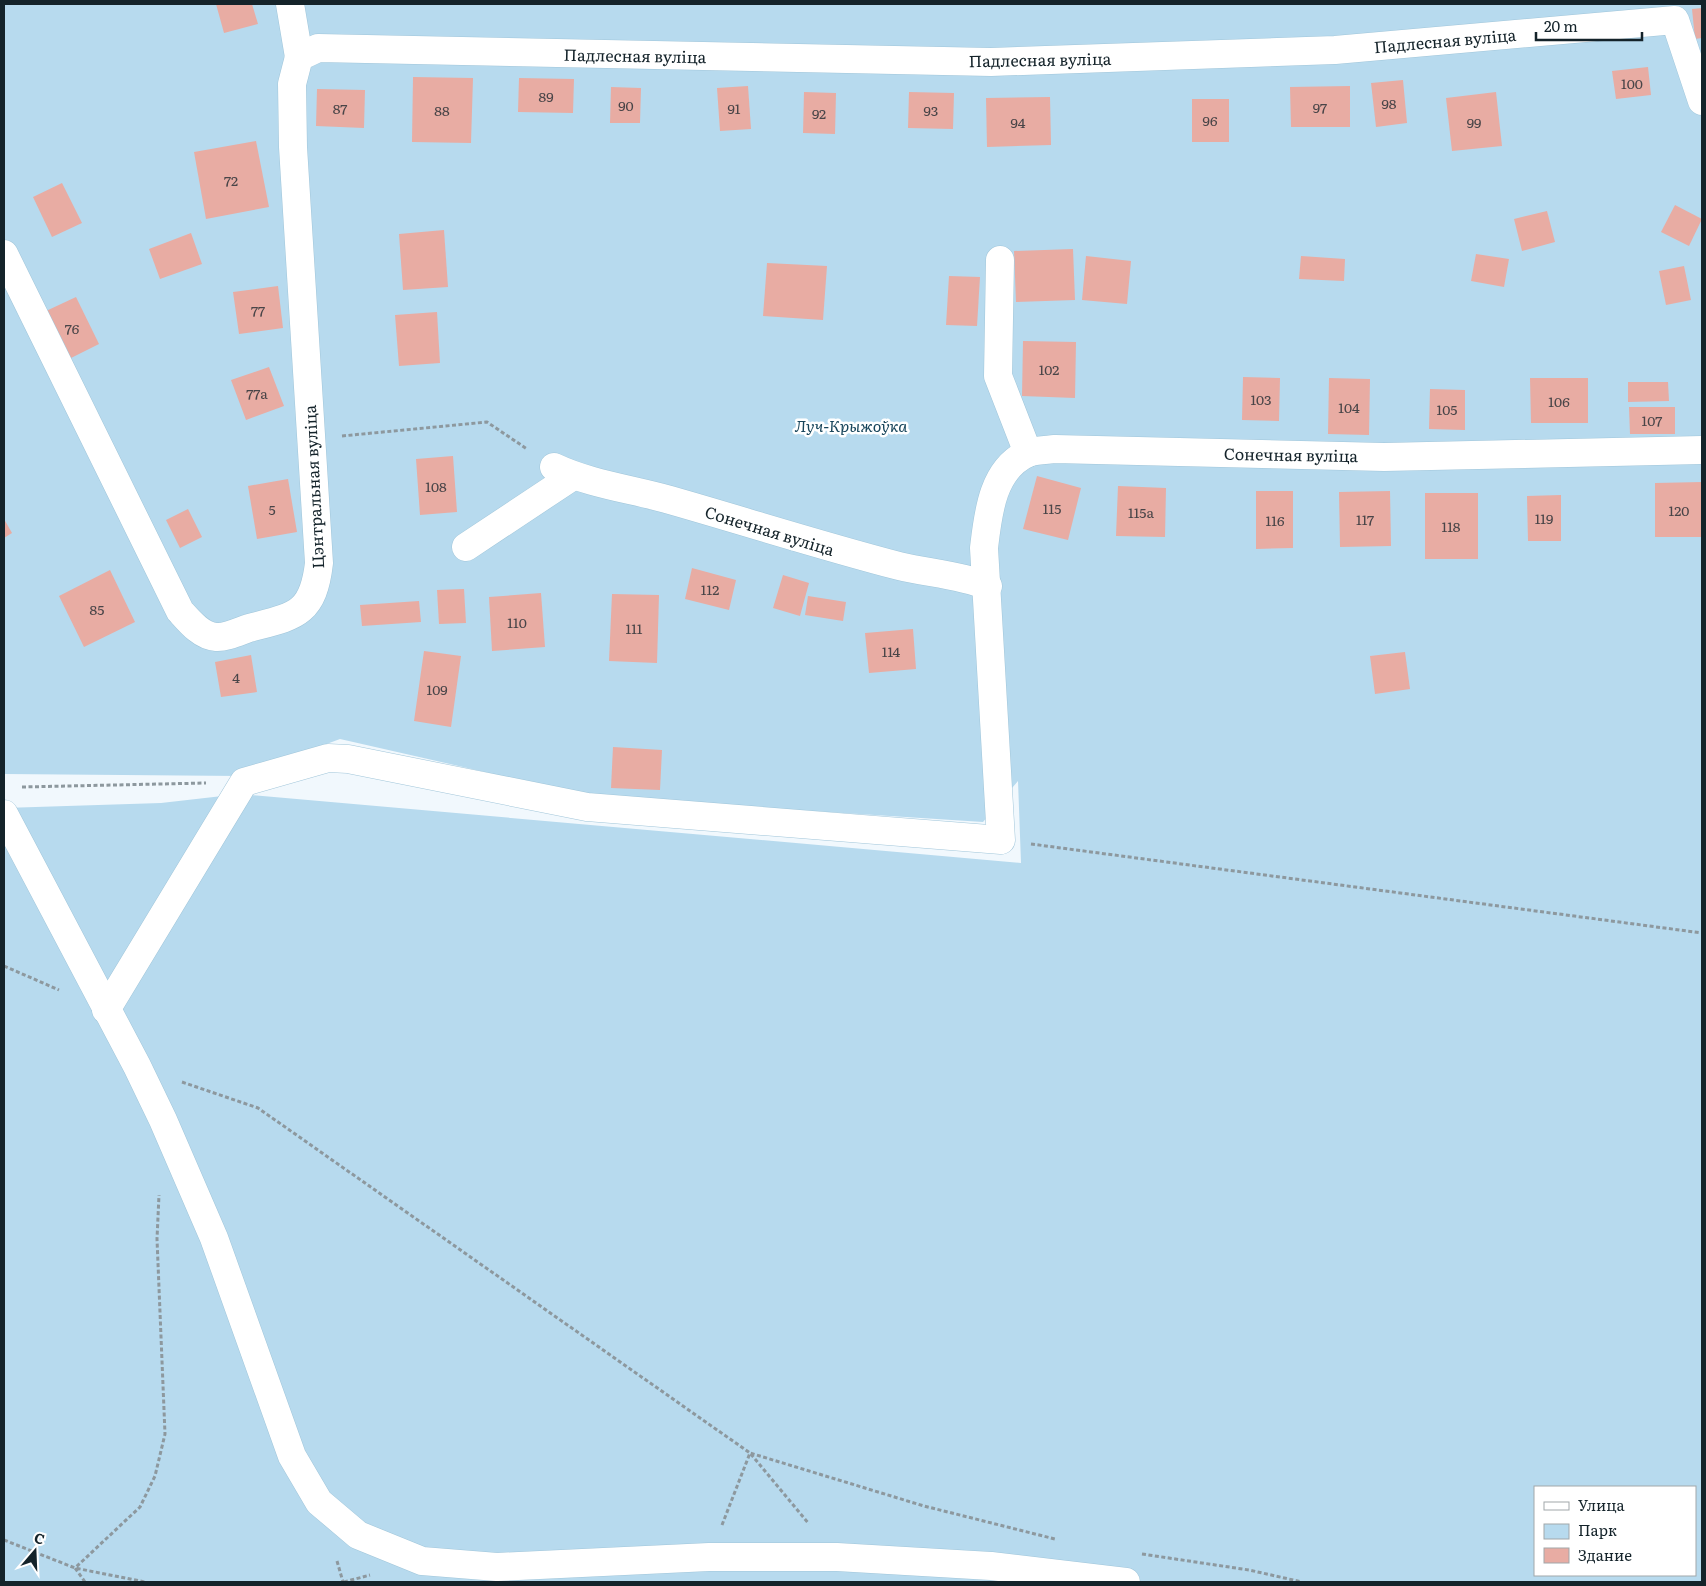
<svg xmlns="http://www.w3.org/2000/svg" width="1706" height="1586" viewBox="0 0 1706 1586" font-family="Literata,serif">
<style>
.green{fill:#b7daee;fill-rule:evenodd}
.building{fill:#e8aca3}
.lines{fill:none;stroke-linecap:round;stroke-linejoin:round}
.minor-casing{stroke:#a1c6da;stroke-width:29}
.path{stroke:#8d989e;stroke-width:3;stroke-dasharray:4 2.5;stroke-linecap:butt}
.minor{stroke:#fff;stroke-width:28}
.labels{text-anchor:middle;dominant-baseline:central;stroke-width:5;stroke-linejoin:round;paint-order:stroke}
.number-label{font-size:14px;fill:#494548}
.street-label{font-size:16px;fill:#14232a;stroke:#fff}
.park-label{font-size:16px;font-style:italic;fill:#16445a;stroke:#fff}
</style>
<rect width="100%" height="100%" fill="#f1f8fd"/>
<!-- green -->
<path class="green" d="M4 4H1702V1582H4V808L161 803 240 794 1021 863 1018 781 983 822 595 797 340 739 241 776 4 774ZM1535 1487H1695V1575H1535Z"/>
<!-- building -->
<g class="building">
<polygon points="216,4 252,4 258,24 224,33"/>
<polygon points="1702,8 1702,38 1695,39 1692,9"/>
<polygon points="1648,67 1651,95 1616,99 1612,71"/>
<polygon points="413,77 473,78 471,143 412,142"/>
<polygon points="519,78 574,79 573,113 518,112"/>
<polygon points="1403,80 1407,123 1376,127 1371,83"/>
<polygon points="748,86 751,129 720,131 717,88"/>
<polygon points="1350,86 1350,127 1291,127 1290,87"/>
<polygon points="611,87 641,88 640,123 610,123"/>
<polygon points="317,89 365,90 364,128 316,126"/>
<polygon points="804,92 836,93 835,134 803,133"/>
<polygon points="909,92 954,93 953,129 908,128"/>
<polygon points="1496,92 1502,146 1452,151 1446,98"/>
<polygon points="1050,97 1051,145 987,147 986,98"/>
<rect x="1192" y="99" width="37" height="43"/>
<polygon points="256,141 269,207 206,219 194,152"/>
<polygon points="62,183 82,223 52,237 33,197"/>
<polygon points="1675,205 1702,219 1689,246 1661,232"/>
<polygon points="1547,211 1555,242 1522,251 1514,219"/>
<polygon points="444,230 448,287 403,290 399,234"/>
<polygon points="191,233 202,264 160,279 149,249"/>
<polygon points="1073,249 1075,300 1016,302 1014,251"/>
<polygon points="1476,254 1509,259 1504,287 1471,281"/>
<polygon points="1086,256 1131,261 1127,304 1082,300"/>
<polygon points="1301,256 1345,259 1344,281 1299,279"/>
<polygon points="767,263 827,266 823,320 763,316"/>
<polygon points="1684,266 1691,300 1666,305 1659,271"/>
<polygon points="949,276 980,277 977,326 946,325"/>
<polygon points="278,286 283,328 239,334 233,292"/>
<polygon points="76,297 99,344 69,359 46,311"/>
<polygon points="437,312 440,363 399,366 395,315"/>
<polygon points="1023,341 1076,342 1075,398 1022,396"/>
<polygon points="269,367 284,406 246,420 231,380"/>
<polygon points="1243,377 1280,378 1279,421 1242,420"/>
<polygon points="1329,378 1370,379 1369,435 1328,434"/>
<polygon points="1530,378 1588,378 1588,423 1531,423"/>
<polygon points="1628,382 1668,382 1669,401 1628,402"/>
<polygon points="1430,389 1465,390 1465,430 1429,429"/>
<polygon points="1629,407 1675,407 1675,434 1630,434"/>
<polygon points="453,456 457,512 420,515 416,459"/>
<polygon points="1037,476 1081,488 1068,540 1023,529"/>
<polygon points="288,479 297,532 257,539 248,486"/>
<polygon points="1702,482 1702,537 1655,537 1655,483"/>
<polygon points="1118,486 1166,488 1165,537 1116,536"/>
<polygon points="1256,491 1293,491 1293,548 1256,549"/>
<polygon points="1390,491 1391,546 1340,547 1339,492"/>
<rect x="1425" y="493" width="53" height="66"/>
<polygon points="1561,495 1561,541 1528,541 1527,496"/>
<polygon points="188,509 202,537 180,548 166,520"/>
<polygon points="4,519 12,533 4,538"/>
<polygon points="692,568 736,580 729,610 685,599"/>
<polygon points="110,570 135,622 84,647 59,596"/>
<polygon points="783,575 809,583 800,616 773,608"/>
<polygon points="464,589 466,623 439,624 437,590"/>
<polygon points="541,593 545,647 492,651 489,597"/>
<polygon points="612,594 659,595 657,663 609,661"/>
<polygon points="808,596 846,602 843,621 805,615"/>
<polygon points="419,601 421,622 362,626 360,605"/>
<polygon points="913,629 916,669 869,673 865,633"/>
<polygon points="424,651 461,656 451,727 414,721"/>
<polygon points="1405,652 1410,689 1375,694 1370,656"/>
<polygon points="251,655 257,692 221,697 215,662"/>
<polygon points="613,747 662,750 660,790 611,788"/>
</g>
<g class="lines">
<defs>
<g id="minor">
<polyline points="290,4 299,57"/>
<path d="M4 254 180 611C189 621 201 636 216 637 225 638 240 631 249 628 295 616 313 615 319 563L293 147 292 84 299 57 318 48 991 62 1335 50 1675 20 1702 101"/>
<polyline points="1000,260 998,376 1028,453"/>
<path d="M554 467C590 484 631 489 670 500 747 522 822 546 899 566 928 573 960 575 988 586"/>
<polyline points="466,547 573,476"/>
<polyline points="4,814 137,1066 163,1120 214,1238 292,1456 319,1502 358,1535 422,1561 497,1567 709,1557 837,1557 991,1566 1126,1582"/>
<path d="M106 1010 244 782 328 758 348 759 587 807 1001 840 984 548C988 514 992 469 1028 453 1035 450 1047 450 1055 449L1384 457 1702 450"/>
</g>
</defs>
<!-- minor casing -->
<use href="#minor" class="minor-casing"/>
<!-- path -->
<g class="path">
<polyline points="342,436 487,422 527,449"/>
<polyline points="22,787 206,783"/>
<polyline points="1031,844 1702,933"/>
<polyline points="4,966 59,990"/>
<polyline points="182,1082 258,1108 750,1453 809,1524"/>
<polyline points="722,1525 750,1453 924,1506 1055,1539"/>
<polyline points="4,1540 75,1568 145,1582"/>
<polyline points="1142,1554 1249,1570 1302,1582"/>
<polyline points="337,1561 343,1582"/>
<polyline points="85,1582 75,1568 140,1507 155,1476 165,1434 157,1239 159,1195"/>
<polyline points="344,1582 370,1575"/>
</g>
<!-- minor -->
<use href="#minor" class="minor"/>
</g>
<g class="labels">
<!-- number labels -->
<g class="number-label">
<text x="1632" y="83">100</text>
<text x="546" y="96">89</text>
<text x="1389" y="103">98</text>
<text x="626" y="105">90</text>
<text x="1320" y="107">97</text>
<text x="340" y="108">87</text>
<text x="734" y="108">91</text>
<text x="442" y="110">88</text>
<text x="931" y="110">93</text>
<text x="819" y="113">92</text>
<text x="1210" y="120">96</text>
<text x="1018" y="122">94</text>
<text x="1474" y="122">99</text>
<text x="231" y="180">72</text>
<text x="258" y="310">77</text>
<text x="72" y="328">76</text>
<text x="1049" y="369">102</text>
<text x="257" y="393">77а</text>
<text x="1261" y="399">103</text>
<text x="1559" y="401">106</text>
<text x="1349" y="407">104</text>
<text x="1447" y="409">105</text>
<text x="1652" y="420">107</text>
<text x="436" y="486">108</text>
<text x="1052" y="508">115</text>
<text x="272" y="509">5</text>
<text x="1679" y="510">120</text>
<text x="1141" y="512">115а</text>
<text x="1544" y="518">119</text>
<text x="1365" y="519">117</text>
<text x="1275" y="520">116</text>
<text x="1451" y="526">118</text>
<text x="710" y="589">112</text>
<text x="97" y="609">85</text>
<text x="517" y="622">110</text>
<text x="634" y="628">111</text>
<text x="891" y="651">114</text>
<text x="236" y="677">4</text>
<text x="437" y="689">109</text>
</g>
<!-- street labels -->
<g class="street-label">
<text transform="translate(1445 40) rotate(-5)">Падлесная вуліца</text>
<text transform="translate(635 55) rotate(1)">Падлесная вуліца</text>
<text transform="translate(1040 59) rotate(-1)">Падлесная вуліца</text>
<text transform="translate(1291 454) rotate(1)">Сонечная вуліца</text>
<text transform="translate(313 487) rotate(-93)">Цэнтральная вуліца</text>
<text transform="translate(770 530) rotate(17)">Сонечная вуліца</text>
</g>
<!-- park labels -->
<g class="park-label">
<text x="851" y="425">Луч-Крыжоўка</text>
</g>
</g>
<!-- border -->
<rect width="1706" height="1586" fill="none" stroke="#14232a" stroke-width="10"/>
<!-- legend -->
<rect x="1534" y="1486" width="162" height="90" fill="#ffffff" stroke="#a1a7aa"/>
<rect x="1544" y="1502" width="25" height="8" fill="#ffffff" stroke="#a1a7aa"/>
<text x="1578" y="1511" font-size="15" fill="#14232a">Улица</text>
<rect x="1544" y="1524" width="25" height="15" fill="#b7daee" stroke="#a1a7aa"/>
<text x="1578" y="1536" font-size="15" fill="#14232a">Парк</text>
<rect x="1544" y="1548" width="25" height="15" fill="#e8aca3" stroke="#a1a7aa"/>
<text x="1578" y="1561" font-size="15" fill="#14232a">Здание</text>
<!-- north arrow -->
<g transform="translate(35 1551) rotate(19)" stroke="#ffffff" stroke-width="4" paint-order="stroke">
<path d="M0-4L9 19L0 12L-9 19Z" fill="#14232a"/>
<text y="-8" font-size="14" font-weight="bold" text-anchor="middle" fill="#14232a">С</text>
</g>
<!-- scale -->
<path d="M1536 32v8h106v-8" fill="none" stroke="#14232a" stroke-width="2.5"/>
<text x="1544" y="32" font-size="15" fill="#14232a" stroke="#ffffff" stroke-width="4" paint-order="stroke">20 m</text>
</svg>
